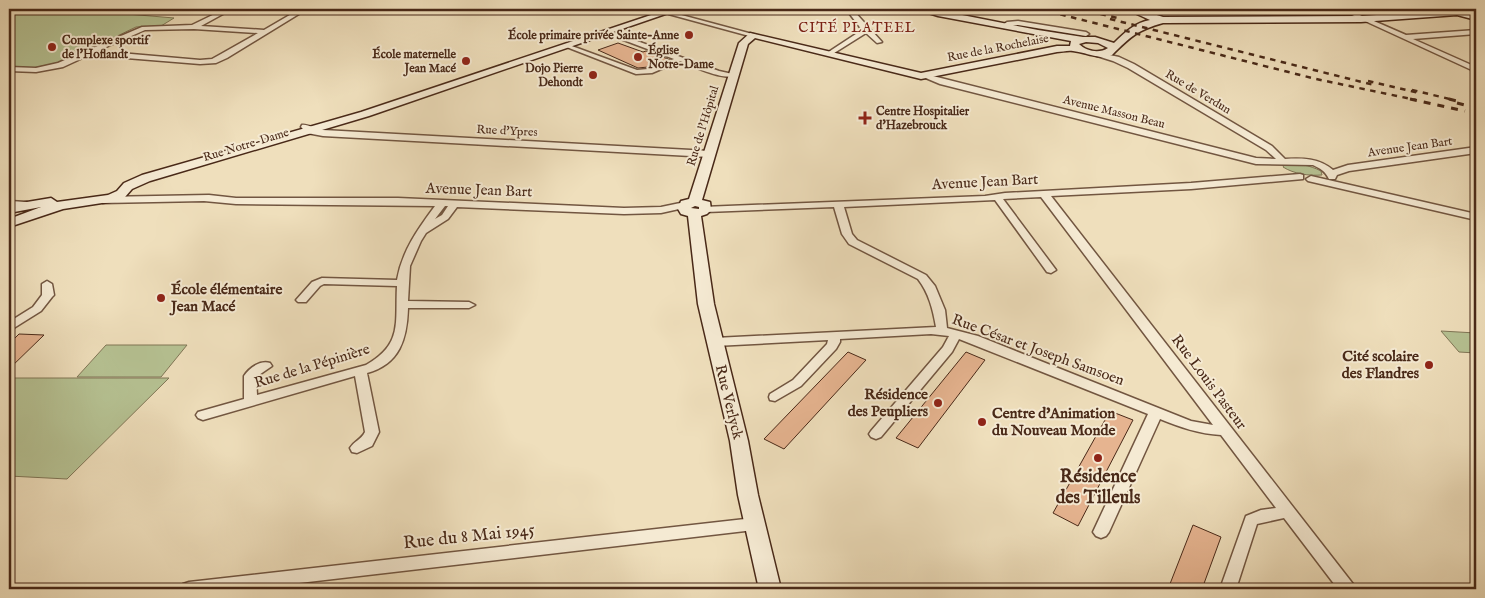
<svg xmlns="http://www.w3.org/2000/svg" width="1485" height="598" viewBox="0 0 1485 598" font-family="'IM FELL English',serif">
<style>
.green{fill:#b6c293;stroke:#807656}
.building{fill:#e6b490;stroke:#492918}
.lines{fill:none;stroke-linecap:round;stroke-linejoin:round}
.street-casing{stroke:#725641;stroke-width:3}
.secondary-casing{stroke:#492918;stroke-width:3}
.street{fill:#f5ead3;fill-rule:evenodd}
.secondary{fill:#f5ead3;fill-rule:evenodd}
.rail-far1{stroke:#492918;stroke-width:2.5;stroke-dasharray:5.5 5.5;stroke-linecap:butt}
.rail{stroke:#492918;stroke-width:3;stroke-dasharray:7 7;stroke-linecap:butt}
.poi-dot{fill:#8f2418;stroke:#f5ead3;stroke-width:2}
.labels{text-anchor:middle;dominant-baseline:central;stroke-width:4;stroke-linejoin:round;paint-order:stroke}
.far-poi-label{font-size:12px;font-weight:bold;fill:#492918;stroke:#f5ead3;text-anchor:end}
.far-street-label{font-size:12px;fill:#492918;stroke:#f5ead3}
.far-neighbourhood-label{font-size:14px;letter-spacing:1px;fill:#7a1f14;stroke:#f5ead3}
.street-label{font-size:15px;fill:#492918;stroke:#f5ead3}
.poi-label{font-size:15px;font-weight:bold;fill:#492918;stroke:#f5ead3;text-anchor:start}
.near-poi-label{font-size:18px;font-weight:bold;fill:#492918;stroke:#f5ead3}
.near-street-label{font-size:18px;fill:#492918;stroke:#f5ead3}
</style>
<rect width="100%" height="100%" fill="#efdfbc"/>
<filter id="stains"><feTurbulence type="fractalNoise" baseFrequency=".004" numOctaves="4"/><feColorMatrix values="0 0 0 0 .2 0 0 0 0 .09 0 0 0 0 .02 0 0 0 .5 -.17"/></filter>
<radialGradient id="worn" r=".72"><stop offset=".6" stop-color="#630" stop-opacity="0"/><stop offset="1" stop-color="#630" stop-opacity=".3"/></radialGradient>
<!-- green -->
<g class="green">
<polygon points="9,9 39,14 51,9 69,9 174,18 161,26 136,27 63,62 32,68 9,66"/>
<path d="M1285 164C1298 163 1309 165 1321 171L1322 175C1309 176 1294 174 1283 167Z"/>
<polygon points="1441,331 1476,333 1476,353 1459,352"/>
<polygon points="106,345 187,345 161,377 77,377"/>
<polygon points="9,378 169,378 67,479 9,476"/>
</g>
<!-- building -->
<g class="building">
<polygon points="618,43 643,52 646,51 668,59 648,67 638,68 598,50"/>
<polygon points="19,334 44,335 9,369 9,339 14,339"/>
<polygon points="848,352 866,360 784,449 764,439"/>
<polygon points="966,352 985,360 918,448 896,438"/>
<polygon points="1110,411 1133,420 1078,526 1053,513"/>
<polygon points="1193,525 1221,537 1202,589 1168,589"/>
</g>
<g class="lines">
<defs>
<g id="street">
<path d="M225 9H232L201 26 264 30 300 9H307L227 58 216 63 200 64 89 55 63 67 36 72 9 71V67L36 68 58 63 142 27 192 25ZM194 29 258 33 221 54 212 59 200 60 97 51 145 30Z"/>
<polygon points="650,9 659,9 756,35 753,37"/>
<polygon points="846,9 852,9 882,42 877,43 866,33 831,55 827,55 827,53 862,30"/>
<polygon points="1339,9 1347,9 1362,16 1363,18 1367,18 1406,35 1476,30 1476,34 1413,39 1476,67 1476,72"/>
<polygon points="1018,21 1086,32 1089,34 1086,36 1018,25 1010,25 1004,28 1001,26 1007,22"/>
<path d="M607 30 719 71 737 75C726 82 692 66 680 61L652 73 636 74 564 46 569 45 637 70 648 69 674 59 605 33 604 32Z"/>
<path d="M1096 52 1119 57 1134 64 1272 146 1285 159C1303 158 1319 158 1333 170L1348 165 1476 147V153L1349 171 1337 175 1335 179H1329C1325 171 1321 169 1313 165L1256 164 940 84 921 76 925 74 1256 158 1276 159 1266 150 1128 68 1113 61 1094 55V53Z"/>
<path d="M302 125C307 124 316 129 323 130L709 151 713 154 709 157 323 136 307 133 301 127Z"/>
<path d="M1300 174 1303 175V179L1191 189 1051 196 1353 584 1355 589H1338L1284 518 1257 524 1236 589H1220L1246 516 1261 510 1276 508 1221 435C1199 434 1180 427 1160 419L1109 532 1106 536 1101 538 1096 536 1093 532 1148 414 959 339 952 352 881 437 876 439 871 437 869 434 871 431 943 347 949 336 931 334 840 339V342L836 349 801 386 775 401 770 400 769 397 770 394 793 380 827 344 828 340 715 346 709 342 715 338 936 327C933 310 929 293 918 279L849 244 842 234 834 207 706 212 701 209 703 207 985 196 1005 193 1191 183ZM1041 197 1213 425 1191 421 978 336 947 328 945 310 935 286 926 275 857 240 852 234 844 207 995 200 1047 272 1051 273 1056 270 1003 199Z"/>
<polygon points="1311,176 1476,214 1476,220 1308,181 1306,179"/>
<path d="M209 195 236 198H398L624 208 661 207 685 202 690 205 688 207 661 213 624 214 457 207 448 219 426 233 421 241 410 266 408 301 469 302 475 305 469 308H408C407 339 400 364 367 373L379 432 372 446 357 453 352 452 350 448C354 441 361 440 365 432L355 376 203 420 198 418 196 415 198 412 244 399V376C249 368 260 360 270 363L272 366 256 377 257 395 366 365C403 344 395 323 397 286L324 284 320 286 306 302H298L296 300 312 282 322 278 397 280C402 251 418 229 435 206L236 204 204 201 103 203 98 200 103 197ZM445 206H448L442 215 435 219Z"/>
<polygon points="9,201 27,202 32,205 27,208 9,207"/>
<polygon points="47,281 52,284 54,295 52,297 41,311 9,331 9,322 33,307 42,295 42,284"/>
<polygon points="754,518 759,520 762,524 759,528 754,530 247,589 181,589 183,584 189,582"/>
</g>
<g id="secondary">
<polygon points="669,9 680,9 369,116 150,181 132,189 125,197 115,201 63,209 9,227 9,219 41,207 9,213 9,205 51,198 57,202 108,195 117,191 124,183 142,175 361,112"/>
<path d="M916 9H949L952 10V13L1038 30 1083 37H1095L1114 43C1124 33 1136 22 1150 20L1126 9H1138L1163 17 1361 16 1455 10 1476 14V20L1457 15 1361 22 1163 23C1138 30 1131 36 1112 55 1094 59 1089 53 1073 51 1068 50 1062 52 1057 52L921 79 755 38 748 44 702 200 710 202 711 210 707 214 701 216 714 304 748 441 758 495 781 589H759L738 495 730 441 698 304 688 216 681 214 678 209 681 201 689 199 739 43 750 33 921 73 1057 46H1070L1071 41 938 16ZM1086 42 1098 43 1108 48C1099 54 1086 51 1079 44ZM695 206 699 207V209L691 208Z"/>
</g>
</defs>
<!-- street casing -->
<use href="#street" class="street-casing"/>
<!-- secondary casing -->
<use href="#secondary" class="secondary-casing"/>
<!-- street -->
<use href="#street" class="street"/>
<!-- secondary -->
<use href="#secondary" class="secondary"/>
<!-- rail-far1 -->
<g class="rail-far1">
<polyline points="1039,9 1316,79 1416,100"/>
<polyline points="1079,9 1118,18"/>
<polyline points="1110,19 1374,85"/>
<polyline points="1368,81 1419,93"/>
<polyline points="1412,90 1454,100"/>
</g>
<!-- rail -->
<g class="rail">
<polyline points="1410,99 1465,111"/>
<polyline points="1449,99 1461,102"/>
<polyline points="1457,103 1476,108"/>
</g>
</g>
<!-- markers -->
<g class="poi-dot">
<circle cx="689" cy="35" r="5"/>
<circle cx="52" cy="47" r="5"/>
<circle cx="638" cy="57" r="5"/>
<circle cx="466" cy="61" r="5"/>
<circle cx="593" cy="75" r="5"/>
<path d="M862.5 110.5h5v5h5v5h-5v5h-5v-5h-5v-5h5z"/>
<circle cx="161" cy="298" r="5"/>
<circle cx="1429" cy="365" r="5"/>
<circle cx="938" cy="403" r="5"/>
<circle cx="982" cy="422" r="5"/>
<circle cx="1098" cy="458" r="5"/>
</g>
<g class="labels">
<!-- far-poi labels -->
<g class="far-poi-label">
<text x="679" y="35">École primaire privée Sainte-Anne</text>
<text x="62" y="40" text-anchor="start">Complexe sportif<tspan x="62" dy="14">de l'Hoflandt</tspan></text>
<text x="648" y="50" text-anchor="start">Église<tspan x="648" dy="14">Notre-Dame</tspan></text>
<text x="456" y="54">École maternelle<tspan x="456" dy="14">Jean Macé</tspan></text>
<text x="583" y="68">Dojo Pierre<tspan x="583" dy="14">Dehondt</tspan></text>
<text x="876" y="111" text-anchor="start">Centre Hospitalier<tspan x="876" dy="14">d'Hazebrouck</tspan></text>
</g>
<!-- far-street labels -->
<g class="far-street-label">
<text transform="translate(998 48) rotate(-11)">Rue de la Rochelaise</text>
<text transform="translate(1198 92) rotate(31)">Rue de Verdun</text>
<text transform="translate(1114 112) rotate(14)">Avenue Masson Beau</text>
<text transform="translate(703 126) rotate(-73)">Rue de l'Hôpital</text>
<text transform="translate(507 131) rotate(3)">Rue d'Ypres</text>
<text transform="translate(246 145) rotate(-17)">Rue Notre-Dame</text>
<text transform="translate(1410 147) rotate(-8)">Avenue Jean Bart</text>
</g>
<!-- far-neighbourhood labels -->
<g class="far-neighbourhood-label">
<text x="857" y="28">CITÉ PLATEEL</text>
</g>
<!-- street labels -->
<g class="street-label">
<text transform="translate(985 182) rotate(-3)">Avenue Jean Bart</text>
<text transform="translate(479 190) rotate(2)">Avenue Jean Bart</text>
<text transform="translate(1038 350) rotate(20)">Rue César et Joseph Samsoen</text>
<text transform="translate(312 366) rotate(-17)">Rue de la Pépinière</text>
<text transform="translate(1209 382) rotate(53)">Rue Louis Pasteur</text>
<text transform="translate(729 402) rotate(76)">Rue Verlyck</text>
</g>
<!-- poi labels -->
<g class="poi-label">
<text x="171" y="289">École élémentaire<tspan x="171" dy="17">Jean Macé</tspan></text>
<text x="1419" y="356" text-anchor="end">Cité scolaire<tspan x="1419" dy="17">des Flandres</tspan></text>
<text x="928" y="394" text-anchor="end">Résidence<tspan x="928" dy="17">des Peupliers</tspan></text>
<text x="992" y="413">Centre d'Animation<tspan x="992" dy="17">du Nouveau Monde</tspan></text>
</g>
<!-- near-poi labels -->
<g class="near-poi-label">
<text x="1098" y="477">Résidence<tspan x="1098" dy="21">des Tilleuls</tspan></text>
</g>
<!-- near-street labels -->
<g class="near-street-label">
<text transform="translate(469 537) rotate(-6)">Rue du 8 Mai 1945</text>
</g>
</g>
<!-- margin -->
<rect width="1485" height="598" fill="none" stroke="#efdfbc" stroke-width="30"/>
<rect x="10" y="10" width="1465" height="578" fill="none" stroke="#492918" stroke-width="2.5"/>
<rect x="15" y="15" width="1455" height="568" fill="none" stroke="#492918"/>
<rect width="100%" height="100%" filter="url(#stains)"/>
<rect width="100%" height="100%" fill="url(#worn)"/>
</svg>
